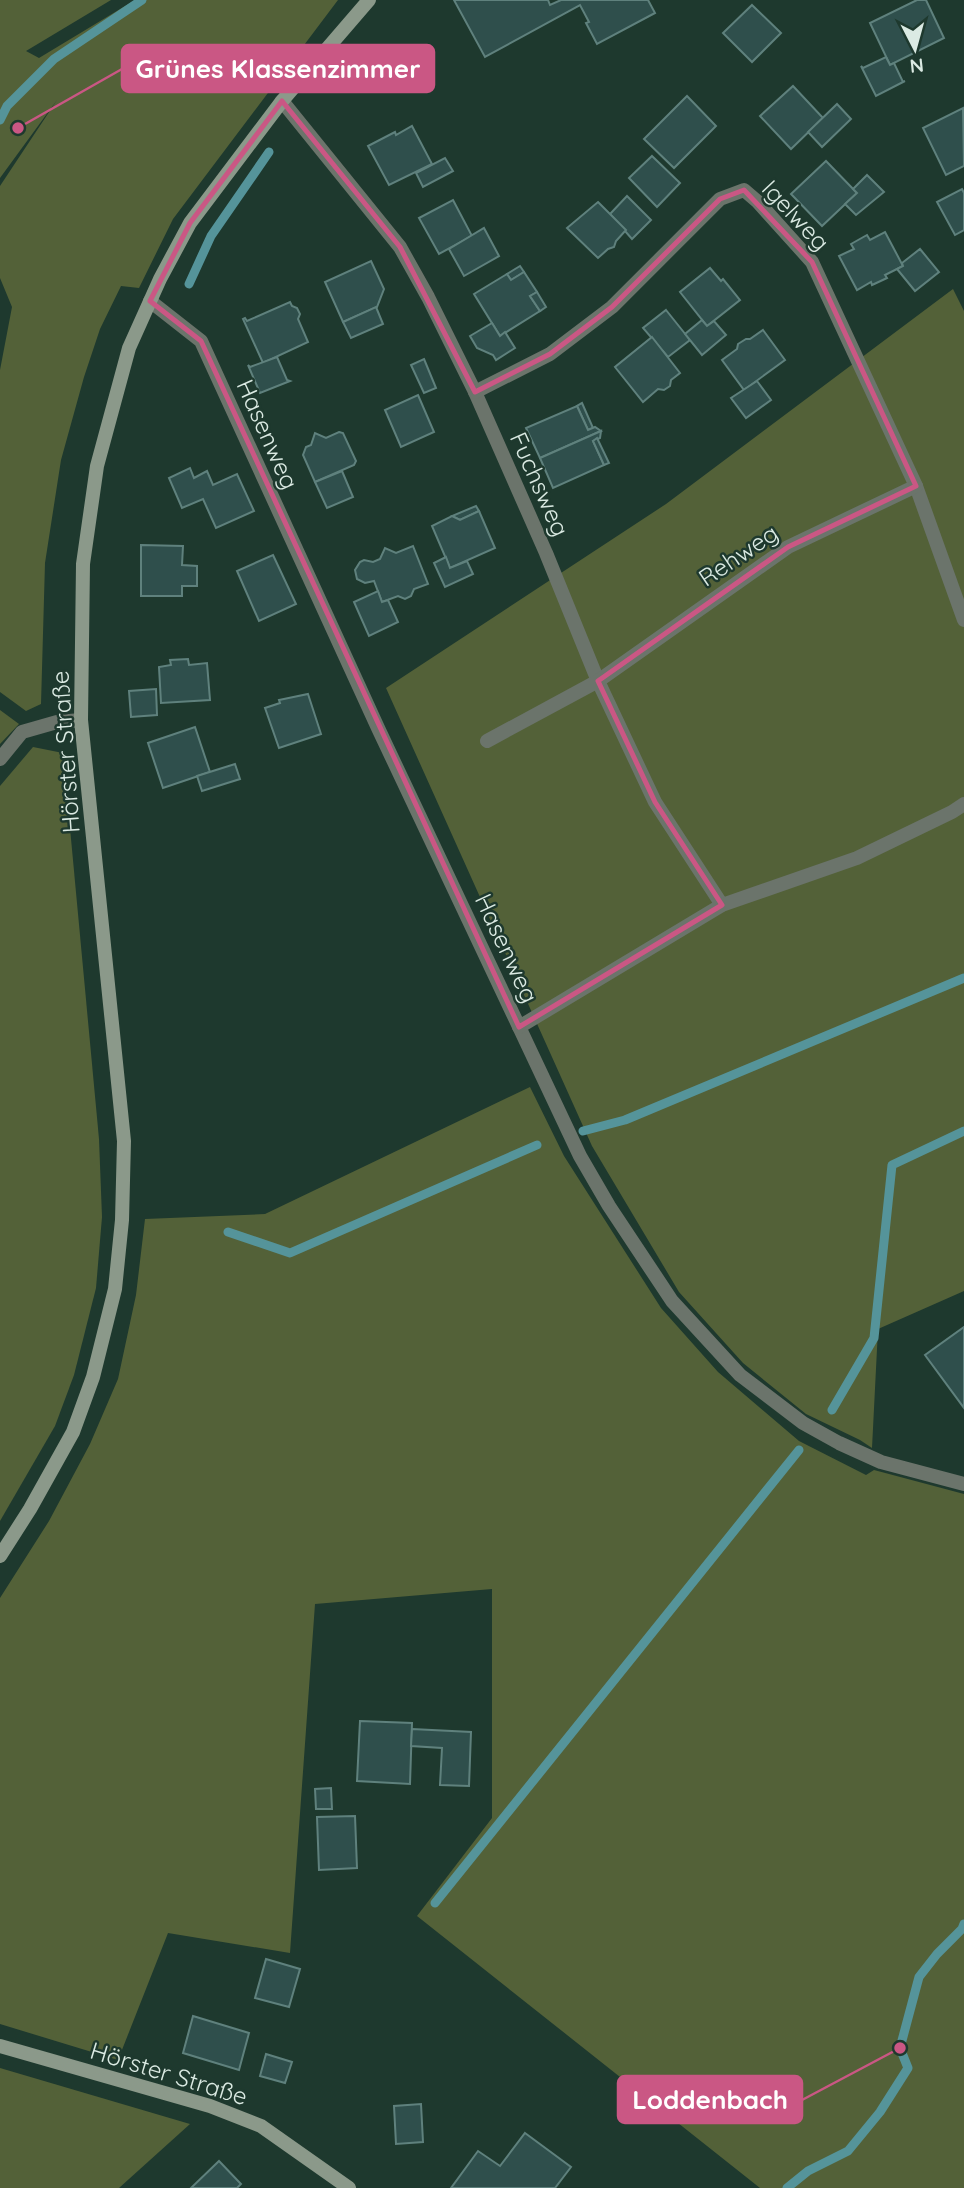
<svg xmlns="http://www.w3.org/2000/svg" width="964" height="2188" viewBox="0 0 964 2188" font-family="Quicksand,sans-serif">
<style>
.green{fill:#536138}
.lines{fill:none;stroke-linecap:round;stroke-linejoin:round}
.stream{stroke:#55949a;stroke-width:9}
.building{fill:#2f4f4c;stroke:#5f817d;stroke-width:2}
.street{stroke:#6b746b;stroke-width:14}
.secondary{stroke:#8b998a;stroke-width:14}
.marked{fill:none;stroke:#ca5784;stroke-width:5;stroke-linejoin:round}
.labels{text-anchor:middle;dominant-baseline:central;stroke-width:5;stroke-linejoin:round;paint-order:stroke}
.street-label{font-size:24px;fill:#dbeae3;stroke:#1e392e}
.leader{fill:none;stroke:#ca5784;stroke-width:2.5}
.callout-dot{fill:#ca5784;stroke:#1e392e;stroke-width:2.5}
.callout{fill:#ca5784;stroke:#ca5784;stroke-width:2.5}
.callout-label{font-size:26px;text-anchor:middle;font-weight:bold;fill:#fff}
</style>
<rect width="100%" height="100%" fill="#1e392e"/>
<!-- green -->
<g class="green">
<polygon points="0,0 111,0 26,51 39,58 135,0 338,0 173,219 139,288 121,286 100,329 84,377 61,460 45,563 41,704 26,711 0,692 0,370 12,307 0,278 0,186 57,100 0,178"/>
<polygon points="953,289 964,311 964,1291 878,1329 872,1448 860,1440 806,1414 743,1363 679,1292 592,1146 386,688 666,504"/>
<polygon points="0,710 19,724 0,744"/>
<polygon points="33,747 63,753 99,1139 102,1217 96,1288 74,1375 55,1426 0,1521 0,786"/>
<polygon points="530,1087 564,1156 661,1308 718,1372 799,1441 866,1475 874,1470 964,1494 964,2188 760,2188 417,1916 492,1818 492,1589 315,1604 290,1953 168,1933 118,2060 0,2024 0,1598 49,1521 90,1444 118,1379 136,1295 145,1219 265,1214"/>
<polygon points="0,2068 190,2124 119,2188 0,2188"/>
</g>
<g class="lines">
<!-- stream -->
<g class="stream">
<polyline points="0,120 7,106 54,59 142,0"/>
<polyline points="189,284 211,236 269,152"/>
<polyline points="583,1131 625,1120 964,978"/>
<polyline points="228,1232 290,1253 537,1145"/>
<polyline points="832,1410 874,1338 892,1165 964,1131"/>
<polyline points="435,1903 799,1450"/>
<polyline points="787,2188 808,2171 848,2151 880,2112 908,2068 900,2048 919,1977 937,1954 962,1929 964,1924"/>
</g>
</g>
<!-- building -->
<g class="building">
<polygon points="454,0 548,0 550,5 561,0 648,0 655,13 597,44 586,23 589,22 580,5 485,57"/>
<polygon points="917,0 926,0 944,38 890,65 870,23"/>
<polygon points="752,5 781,33 752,62 723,33"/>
<polygon points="886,57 890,65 894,63 903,82 905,81 876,96 861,66 863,68"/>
<polygon points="793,86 823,118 791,149 760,116"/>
<polygon points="687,96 716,126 674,168 644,139"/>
<polygon points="837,104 851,119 822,147 808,132"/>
<polygon points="963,108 964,166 946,175 923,128"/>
<polygon points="412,126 432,164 389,185 368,146 395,132 396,135"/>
<polygon points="652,156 680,183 657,207 629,178"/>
<polygon points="445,158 453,171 423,187 416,173"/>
<polygon points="826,161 857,193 822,226 791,194"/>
<polygon points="867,175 884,192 856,215 845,204 857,193 853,189"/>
<polygon points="962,189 964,193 964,230 955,235 937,202"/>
<polygon points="627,196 651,220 632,239 610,214"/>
<polygon points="453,200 472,236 439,254 419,218"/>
<polygon points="598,202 626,230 616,241 614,247 608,249 598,258 567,228"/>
<polygon points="484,228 499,256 464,276 449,249"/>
<polygon points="885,232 903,266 885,275 887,278 872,285 871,282 857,290 839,256 854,249 851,244 867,235 870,240"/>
<polygon points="920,249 939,272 915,291 897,269 903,266 902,263"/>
<polygon points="371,261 384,289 377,307 343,322 325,282"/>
<polygon points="520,266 524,272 511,280 507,274"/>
<polygon points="710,268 721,281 723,279 740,300 707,326 680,292"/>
<polygon points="524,272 537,292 530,296 540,311 500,336 474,294 507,274 511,280"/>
<polygon points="537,292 546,307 540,311 530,296"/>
<polygon points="290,302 292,306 297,308 300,314 298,319 308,342 263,363 243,319 245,318 247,321"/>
<polygon points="376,307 383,324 351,338 343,322"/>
<polygon points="666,310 690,340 668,357 643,328"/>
<polygon points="702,320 707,326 714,321 726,335 702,355 685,334"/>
<polygon points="492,323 500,336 505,332 515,348 496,360 493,355 477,348 470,336"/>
<polygon points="763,330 785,360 744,390 722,360 737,349 738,344 746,339 750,339"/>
<polygon points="652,337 680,373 671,380 670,386 664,390 658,389 643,402 615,367"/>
<polygon points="277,357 287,380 290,381 260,393 248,365 250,367"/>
<polygon points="424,359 436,388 424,393 411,365"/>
<polygon points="757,381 771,400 746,418 731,398"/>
<polygon points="418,395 434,432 401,447 385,410"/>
<polygon points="582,403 593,428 588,430 577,406"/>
<polygon points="577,406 588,430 595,427 601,431 540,458 526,428"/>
<polygon points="601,431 600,438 593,441 604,465 553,488 540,458"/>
<polygon points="339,432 343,433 356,461 354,465 315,482 303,455 306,447 311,445 315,433 326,438"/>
<polygon points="597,438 609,463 604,465 593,441"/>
<polygon points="190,468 194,478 207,471 213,485 237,474 254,511 216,528 203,499 182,508 169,478"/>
<polygon points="342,471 353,497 327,508 315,482"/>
<polygon points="476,506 479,511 460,520 452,516"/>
<polygon points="479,511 495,548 450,568 432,526 452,516 460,520"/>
<polygon points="141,545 183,546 182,565 197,566 197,586 182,586 182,596 141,596"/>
<polygon points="413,546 428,584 414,589 411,596 405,599 398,596 382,602 374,581 365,583 357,579 355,570 360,562 364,560 373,562 380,559 385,548 396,553"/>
<polygon points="273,555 296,604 259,621 237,571"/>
<polygon points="446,557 450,568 467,561 473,574 445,587 434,563"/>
<polygon points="378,591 382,602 388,600 398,622 369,636 354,602"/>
<polygon points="188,659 189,665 207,663 210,700 161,703 159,667 171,665 170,660"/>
<polygon points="156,689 157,715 131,717 129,691"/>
<polygon points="308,694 321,734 279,748 265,708 280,703 279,700"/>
<polygon points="195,727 210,772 163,788 148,743"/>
<polygon points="235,764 240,779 202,791 197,776"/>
<polygon points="964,1327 964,1408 925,1355"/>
<polygon points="360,1721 412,1723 410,1784 357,1781"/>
<polygon points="412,1729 471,1732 469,1786 440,1785 442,1748 411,1746"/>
<polygon points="331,1788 332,1809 316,1809 315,1789"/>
<polygon points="355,1816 357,1868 319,1870 317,1817"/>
<polygon points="266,1959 300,1969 289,2007 255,1998"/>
<polygon points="193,2016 249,2033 239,2070 183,2053"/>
<polygon points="266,2054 292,2062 285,2083 260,2076"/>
<polygon points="421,2104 423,2142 396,2144 394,2106"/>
<polygon points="525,2133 571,2167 555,2188 451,2188 478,2151 500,2166"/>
<polygon points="219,2161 241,2184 237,2188 191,2188"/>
</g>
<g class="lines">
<!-- street -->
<g class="street">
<polyline points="282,101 400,247 428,297 475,392 546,553 598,681 655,802 722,905"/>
<polyline points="150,301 201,341 378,728 580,1156 609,1206 672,1301 740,1375 803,1423 839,1443 881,1462 964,1484"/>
<polyline points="475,392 550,354 612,307 720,199 744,190 758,202 812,262 916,486 964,620"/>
<polyline points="487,741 598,681 788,547 916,486"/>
<polyline points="0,759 22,732 57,722 81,720"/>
<polyline points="519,1027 722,905 857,858 952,812 964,804"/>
</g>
<!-- secondary -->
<g class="secondary">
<polyline points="0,1556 30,1509 73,1432 93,1377 115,1289 122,1220 124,1141 81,720 83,564 97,466 129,348 160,279 190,223 282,101 369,0"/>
<polyline points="0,2046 210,2106 261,2126 349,2188"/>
</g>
</g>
<!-- marked area -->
<path class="marked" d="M282 101 400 247 475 392 550 354 612 307 720 199 744 190 812 262 916 486 788 547 598 681 655 802 722 905 519 1027 201 341 150 301 190 223Z"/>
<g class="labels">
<!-- street labels -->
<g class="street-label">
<text transform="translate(796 215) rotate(47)">Igelweg</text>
<text transform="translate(268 434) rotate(66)">Hasenweg</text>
<text transform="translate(540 484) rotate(66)">Fuchsweg</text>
<text transform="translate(738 555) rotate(-34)">Rehweg</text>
<text transform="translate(65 752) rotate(-94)">Hörster Straße</text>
<text transform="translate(507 948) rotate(65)">Hasenweg</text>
<text transform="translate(169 2073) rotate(17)">Hörster Straße</text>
</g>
</g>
<!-- callouts -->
<path class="leader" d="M18 128L122 69M900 2048L802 2100"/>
<g class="callout-dot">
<circle cx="18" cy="128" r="7"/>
<circle cx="900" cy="2048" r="7"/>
</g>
<g class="callout">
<rect x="122" y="45" width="312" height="47" rx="7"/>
<rect x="618" y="2076" width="184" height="47" rx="7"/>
</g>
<g class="callout-label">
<text x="278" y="78">Grünes Klassenzimmer</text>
<text x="710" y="2109">Loddenbach</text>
</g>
<!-- north arrow -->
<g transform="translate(915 49) rotate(174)" stroke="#1e392e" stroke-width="5" paint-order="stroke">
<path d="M0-5L12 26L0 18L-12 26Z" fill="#dbeae3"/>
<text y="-10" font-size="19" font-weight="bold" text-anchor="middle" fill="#dbeae3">N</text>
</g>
</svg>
